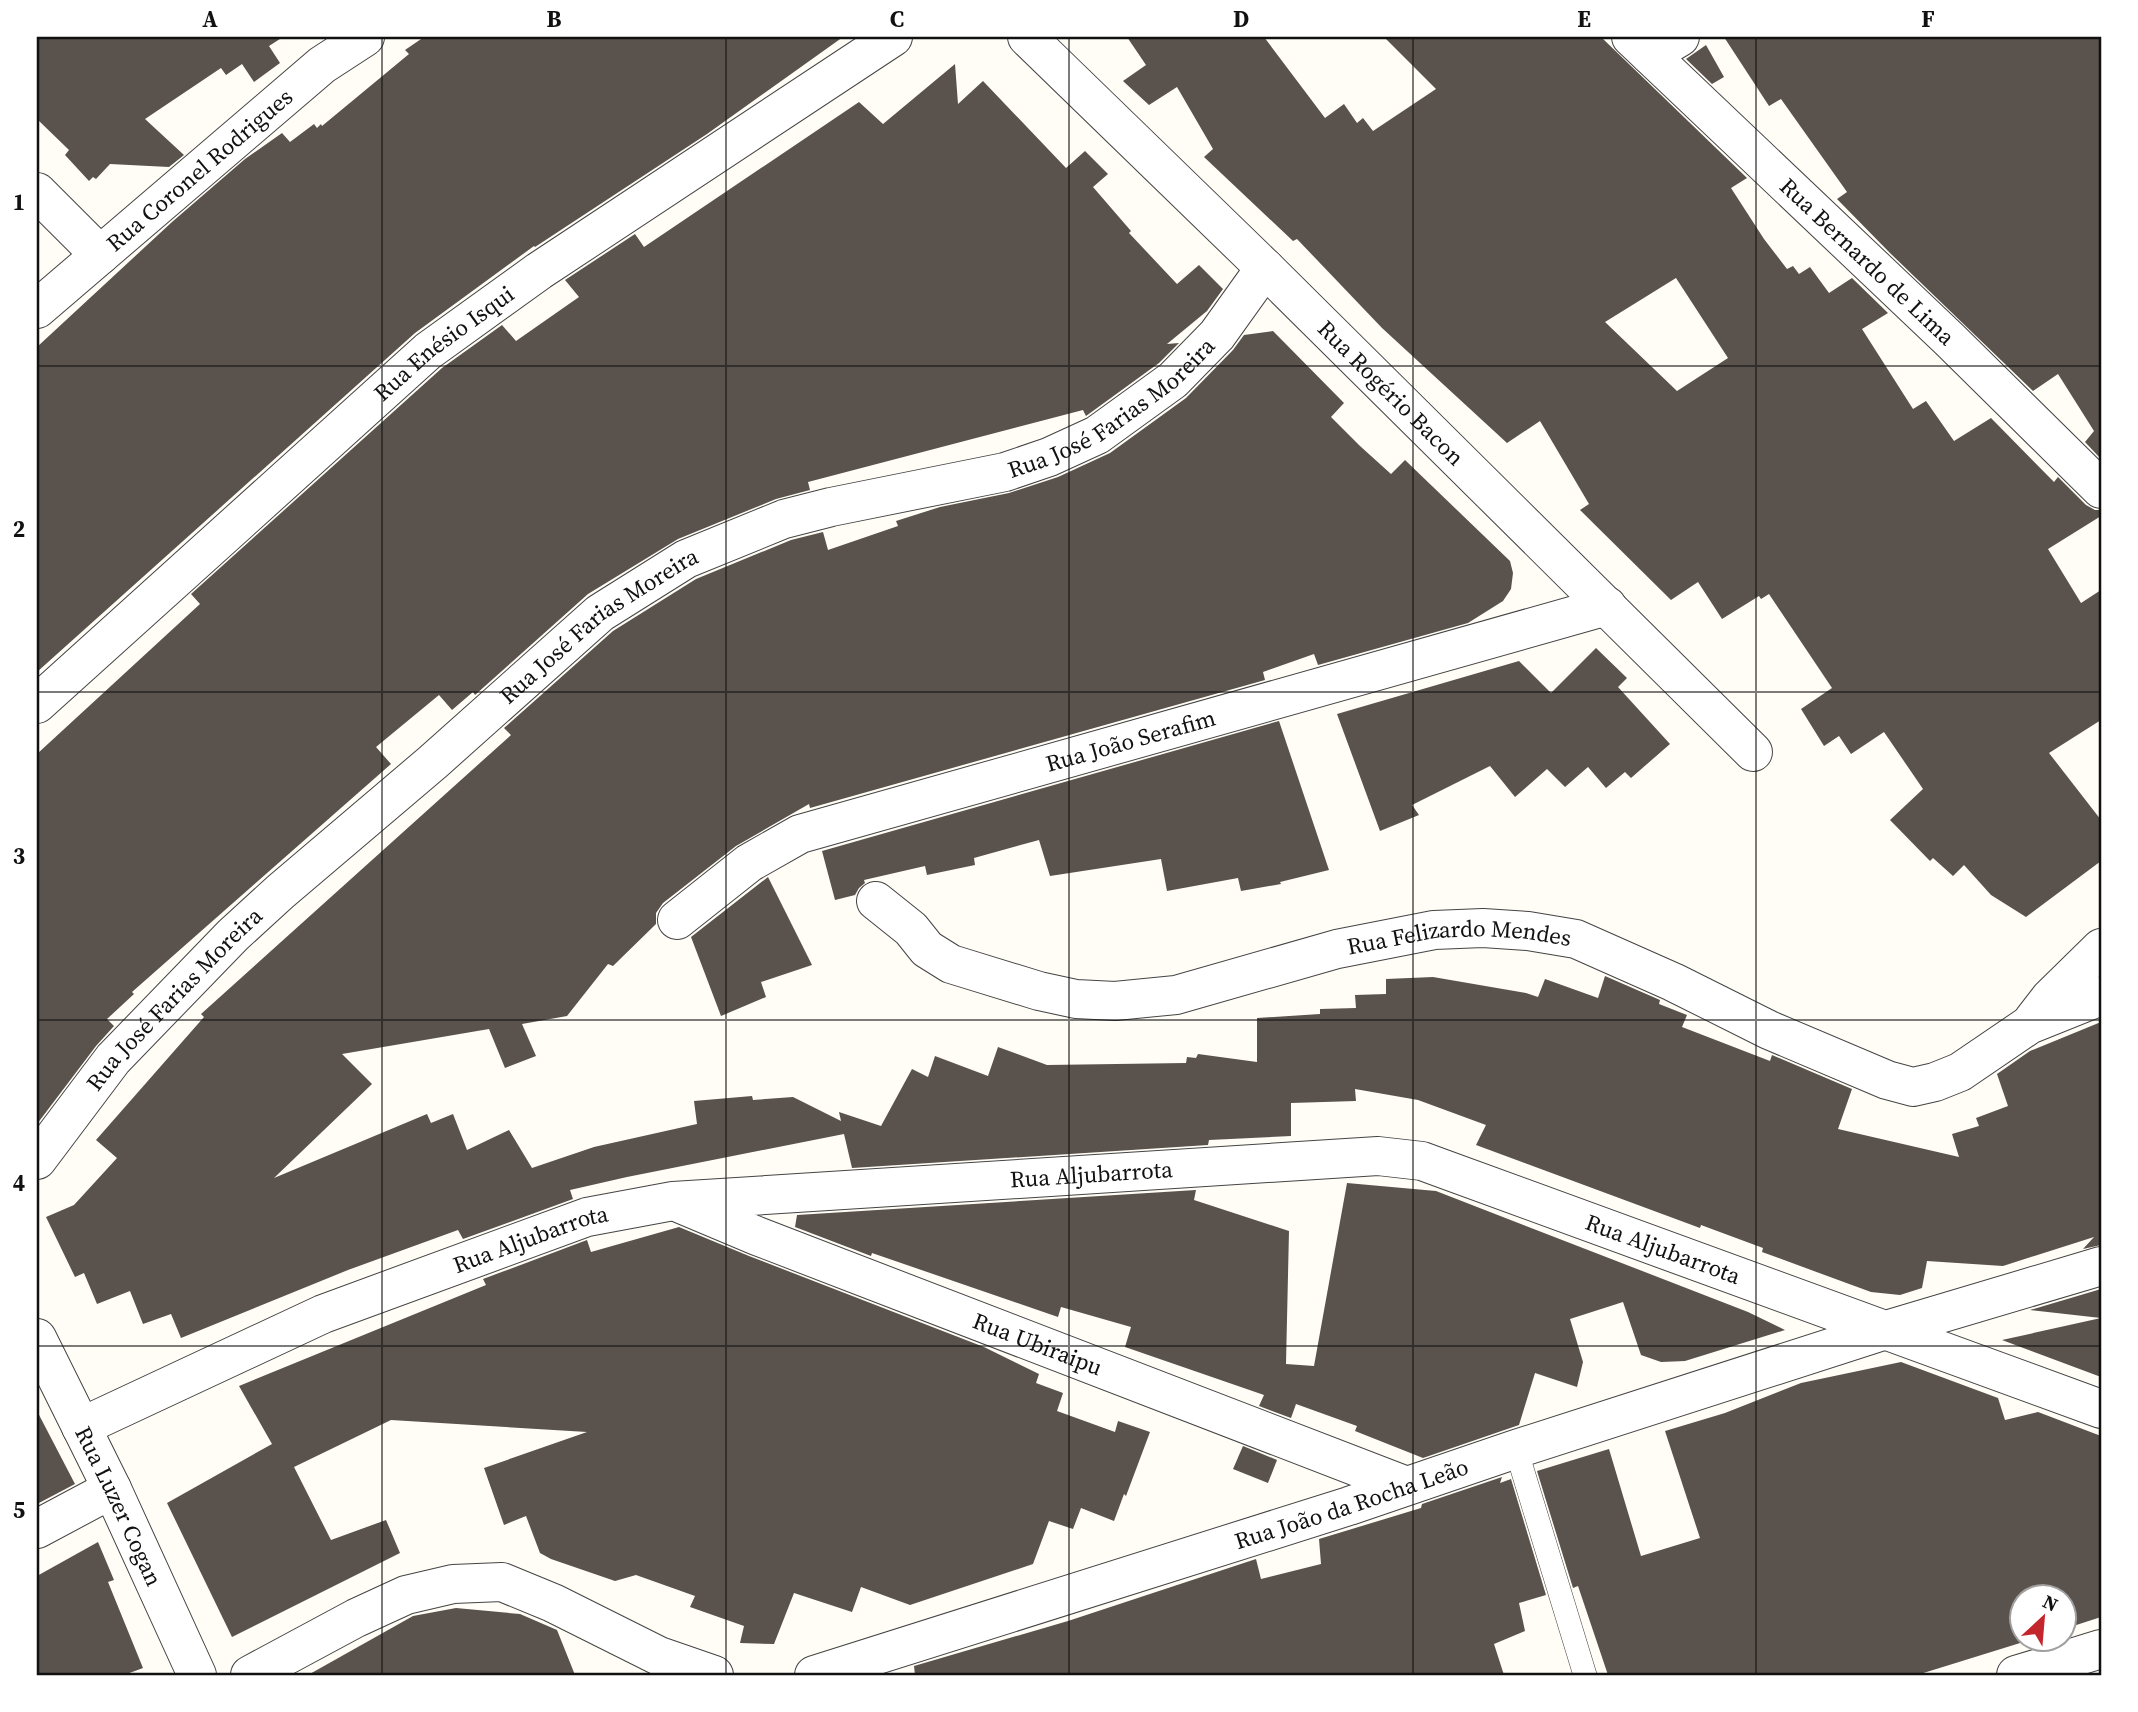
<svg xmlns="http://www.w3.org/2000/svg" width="2138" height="1712" viewBox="0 0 2138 1712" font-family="'Source Serif 4',serif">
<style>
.building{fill:#5a524d;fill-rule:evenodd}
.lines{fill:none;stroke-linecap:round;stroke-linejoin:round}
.lane-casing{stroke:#444;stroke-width:24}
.street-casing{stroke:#444;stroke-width:40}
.lane{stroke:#fff;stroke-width:23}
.street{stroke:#fff;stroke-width:38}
.grid{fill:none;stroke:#111;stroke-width:2;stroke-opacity:0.55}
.labels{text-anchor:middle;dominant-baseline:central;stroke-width:7;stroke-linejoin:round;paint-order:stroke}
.street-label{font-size:23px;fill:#111;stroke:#fff}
.neatline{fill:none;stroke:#111;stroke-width:2.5}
.grid-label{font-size:23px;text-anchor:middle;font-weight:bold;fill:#111}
</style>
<rect width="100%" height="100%" fill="#fffdf5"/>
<!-- building -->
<g class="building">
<polygon points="37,37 283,37 269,46 280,63 254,82 242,64 226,75 221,68 145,119 184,155 169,167 110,164 96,179 93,177 89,181 65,155 69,150 37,119"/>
<polygon points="424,37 843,37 707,134 535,247 534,246 415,333 37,672 37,347 172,222 245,159 282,133 290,142 314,124 317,128 321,124 322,126 409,54 405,50"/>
<path d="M1127 37H1264L1325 118 1344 104 1357 123 1363 118 1373 131 1436 89 1384 37H1601L1747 178 1731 188 1764 239 1787 269 1793 266 1799 274 1810 267 1829 293 1852 278 1888 313 1862 329 1913 409 1926 401 1954 441 1991 418 2054 482 2058 477 2086 505 2095 510H2101V516L2048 549 2081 603 2101 590V720L2049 753 2101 820V861L2026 917 1991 895 1964 865 1953 876 1933 858 1930 861 1890 820 1923 789 1884 732 1851 754 1839 736 1824 746 1801 709 1832 688 1769 594 1761 599 1759 596 1722 619 1698 582 1671 600 1580 510 1589 504 1540 421 1507 443 1382 328 1297 239 1293 241 1204 157 1213 149 1177 87 1149 105 1123 81 1146 65ZM1676 278 1728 358 1677 391 1605 322Z"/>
<polygon points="1724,37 2101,37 2101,459 2085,442 2094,431 2058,374 2033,391 1890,253 1837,199 1847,192 1781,99 1769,106"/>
<polygon points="1706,45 1724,77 1712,84 1686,59"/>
<polygon points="955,64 958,104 983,81 1066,168 1085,151 1108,174 1093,187 1131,231 1129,233 1177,284 1199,265 1223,289 1207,311 1167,344 1179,343 1159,363 1086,416 1083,410 808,482 810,490 776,499 678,539 588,594 475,695 473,692 452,710 439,695 376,747 391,764 132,992 134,994 107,1019 114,1026 96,1046 37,1124 37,754 200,604 191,594 442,368 502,325 516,341 579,297 565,280 635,234 644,247 859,102 883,124"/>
<polygon points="1273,331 1344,403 1331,417 1360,446 1391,474 1405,460 1510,561 1513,573 1511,589 1503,601 1468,623 1318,665 1314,654 1263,672 1265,680 810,808 809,804 736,846 663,903 656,913 656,924 613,966 608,964 567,1016 522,1024 536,1056 505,1068 489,1029 342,1054 372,1084 274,1178 427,1114 431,1123 453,1114 467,1150 509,1130 532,1168 594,1147 697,1124 694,1101 752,1096 753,1100 793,1097 841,1121 839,1112 881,1126 912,1069 928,1077 935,1056 988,1076 998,1047 1047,1065 1186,1063 1187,1057 1196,1058 1198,1054 1257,1062 1257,1018 1320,1014 1320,1009 1356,1008 1355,995 1386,994 1386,979 1433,977 1526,993 1538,997 1545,979 1598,998 1605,976 1660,1000 1659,1004 1687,1015 1682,1027 1770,1061 1772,1055 1852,1089 1838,1129 1959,1157 1952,1134 1979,1126 1976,1118 2008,1106 1997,1074 2030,1051 2101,1022 2101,1245 2083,1249 2094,1237 2003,1266 1927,1261 1922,1288 1900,1295 1871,1292 1762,1252 1763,1248 1701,1225 1700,1228 1476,1145 1486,1125 1418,1100 1355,1089 1356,1101 1291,1103 1291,1136 1209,1140 1208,1145 852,1168 844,1134 627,1177 570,1190 573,1199 463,1239 458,1230 348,1270 181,1338 171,1314 143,1324 130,1291 97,1304 84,1273 75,1277 46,1217 74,1205 117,1158 96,1140 204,1017 201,1014 511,735 504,728 613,631 696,579 791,540 823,532 828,550 898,526 896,521 940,507 1009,493 1058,477 1110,453 1186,398 1233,350 1244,335"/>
<polygon points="1596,648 1627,678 1618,687 1670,744 1631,778 1625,772 1606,788 1588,767 1565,787 1547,769 1515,797 1490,766 1412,805 1419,815 1380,831 1337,714 1519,661 1551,693"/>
<polygon points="1279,721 1329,870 1280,882 1281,884 1241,891 1238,878 1167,891 1161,859 1050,876 1039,840 974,858 975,865 927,875 925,866 864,880 865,883 859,888 855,895 835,900 822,851"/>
<polygon points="768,877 812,965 761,982 766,997 721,1016 691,937"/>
<polygon points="1347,1183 1436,1191 1748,1312 1785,1330 1685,1361 1661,1362 1641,1355 1623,1302 1570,1319 1583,1362 1577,1387 1535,1373 1519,1425 1423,1458 1355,1431 1357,1426 1296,1404 1291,1418 1259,1406 1264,1395 1125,1347 1131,1327 1061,1307 1058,1317 872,1253 871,1256 795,1227 797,1215 1196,1190 1194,1200 1289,1231 1286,1364 1314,1366"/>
<polygon points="679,1227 749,1256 984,1347 1039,1374 1036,1383 1063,1393 1057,1411 1115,1432 1118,1421 1150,1432 1126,1496 1124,1494 1114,1521 1081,1508 1073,1529 1049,1521 1033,1564 910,1605 861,1587 852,1612 794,1593 774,1644 740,1643 744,1626 690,1607 695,1596 636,1575 615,1581 551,1559 540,1553 526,1516 504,1525 484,1468 587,1432 391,1420 294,1467 331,1540 386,1520 400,1553 232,1637 167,1503 272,1444 239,1386 486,1285 483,1279 587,1240 591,1252"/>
<polygon points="2101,1289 2101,1318 2030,1310"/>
<polygon points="2101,1318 2101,1377 2002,1340"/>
<polygon points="1901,1362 1998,1398 2005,1420 2038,1412 2101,1436 2101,1617 2064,1629 2064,1597 2022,1597 2022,1639 2033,1639 1917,1675 1608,1675 1578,1586 1573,1588 1537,1471 1609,1449 1641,1556 1700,1538 1665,1431 1725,1413 1801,1383"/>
<polygon points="37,1411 75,1484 37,1504"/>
<polygon points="1243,1446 1277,1460 1268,1483 1233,1469"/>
<polygon points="1502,1477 1500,1483 1511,1479 1546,1595 1519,1603 1525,1631 1494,1644 1504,1675 915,1675 914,1666 1068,1621 1256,1559 1261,1579 1321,1564 1319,1539 1421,1508 1422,1504"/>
<polygon points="98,1542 114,1580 108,1582 143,1668 124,1675 37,1675 37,1576"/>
<polygon points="456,1608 520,1614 557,1630 575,1675 308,1675 413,1616"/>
</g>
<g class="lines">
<defs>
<polyline id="lane" points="1516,1449 1585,1675"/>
<g id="street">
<path id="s1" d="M1027 37 1265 268 1753 752"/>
<path id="s2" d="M1631 37 1949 339 2101 489"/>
<polyline points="1650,55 1680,37"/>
<polyline points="37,192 100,255"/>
<path id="s3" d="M37 309 322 65 365 37"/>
<path id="s4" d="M37 704 428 351 539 271 893 37"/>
<path id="s5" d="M876 901 911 929 927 949 951 964 1039 991 1076 999 1115 1001 1176 995 1337 949 1434 930 1483 928 1528 931 1576 939 1673 982 1769 1030 1887 1080 1913 1087 1935 1082 1960 1072 2029 1025 2101 996"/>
<path id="s6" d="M677 920 749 863 800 834 1607 606"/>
<polyline points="2033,1020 2050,998 2101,948"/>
<path id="s7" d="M37 1160 113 1059 233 935 280 892 433 762 600 613 686 559 784 519 831 507 1005 472 1049 457 1097 435 1173 380 1217 335 1265 268"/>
<path id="s8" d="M681 1204 757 1236 1404 1485"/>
<path id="s9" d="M37 1338 112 1489 197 1675"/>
<path id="s10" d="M81 1427 323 1314 587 1217 673 1201 1378 1156 1422 1161 1441 1168 2101 1409"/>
<polyline points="37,1529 112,1489"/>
<polyline points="250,1675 356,1618 406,1595 453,1584 502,1582 553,1603 659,1656 714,1675"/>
<path id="s11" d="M814 1675 1349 1506 1516 1449 1886 1330 2101 1266"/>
<polyline points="2016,1675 2101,1649"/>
</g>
</defs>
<!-- lane casing -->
<use href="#lane" class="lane-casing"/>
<!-- street casing -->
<use href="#street" class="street-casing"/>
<!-- lane -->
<use href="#lane" class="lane"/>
<!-- street -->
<use href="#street" class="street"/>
</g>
<!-- grid -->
<path class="grid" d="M382 37V1675M726 37V1675M1069 37V1675M1413 37V1675M1756 37V1675M37 366H2101M37 692H2101M37 1020H2101M37 1346H2101"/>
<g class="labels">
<!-- street labels -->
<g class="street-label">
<text stroke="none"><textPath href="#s3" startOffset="214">Rua Coronel Rodrigues</textPath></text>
<text stroke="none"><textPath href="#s2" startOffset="326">Rua Bernardo de Lima</textPath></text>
<text stroke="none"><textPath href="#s4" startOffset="544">Rua Enésio Isqui</textPath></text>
<text stroke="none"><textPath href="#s1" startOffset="509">Rua Rogério Bacon</textPath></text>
<text stroke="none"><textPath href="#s7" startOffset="1346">Rua José Farias Moreira</textPath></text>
<text stroke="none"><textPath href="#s7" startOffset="779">Rua José Farias Moreira</textPath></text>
<text stroke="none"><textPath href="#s6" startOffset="494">Rua João Serafim</textPath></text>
<text stroke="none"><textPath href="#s5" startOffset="620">Rua Felizardo Mendes</textPath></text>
<text stroke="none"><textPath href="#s7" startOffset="212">Rua José Farias Moreira</textPath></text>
<text stroke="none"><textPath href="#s10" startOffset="1055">Rua Aljubarrota</textPath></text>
<text stroke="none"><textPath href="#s10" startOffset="488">Rua Aljubarrota</textPath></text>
<text stroke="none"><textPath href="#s10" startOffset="1643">Rua Aljubarrota</textPath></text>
<text stroke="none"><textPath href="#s8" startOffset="383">Rua Ubiraipu</textPath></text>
<text stroke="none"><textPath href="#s11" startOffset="564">Rua João da Rocha Leão</textPath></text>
<text stroke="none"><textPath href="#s9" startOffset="187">Rua Luzer Cogan</textPath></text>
</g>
</g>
<!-- border -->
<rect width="2138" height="1712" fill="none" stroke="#ffffff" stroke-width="77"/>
<!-- north arrow -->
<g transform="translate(2043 1618) rotate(26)"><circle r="33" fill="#ffffff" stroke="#a0a0a0" stroke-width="2"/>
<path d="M0-5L12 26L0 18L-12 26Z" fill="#c4262e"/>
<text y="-10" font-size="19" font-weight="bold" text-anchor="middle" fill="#111111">N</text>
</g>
<rect x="38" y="38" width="2062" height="1636" class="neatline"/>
<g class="grid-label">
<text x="210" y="27">A</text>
<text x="554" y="27">B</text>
<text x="897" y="27">C</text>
<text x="1241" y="27">D</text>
<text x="1584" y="27">E</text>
<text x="1928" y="27">F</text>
<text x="19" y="210">1</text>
<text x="19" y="537">2</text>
<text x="19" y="864">3</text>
<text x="19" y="1191">4</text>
<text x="19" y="1518">5</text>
</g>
</svg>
